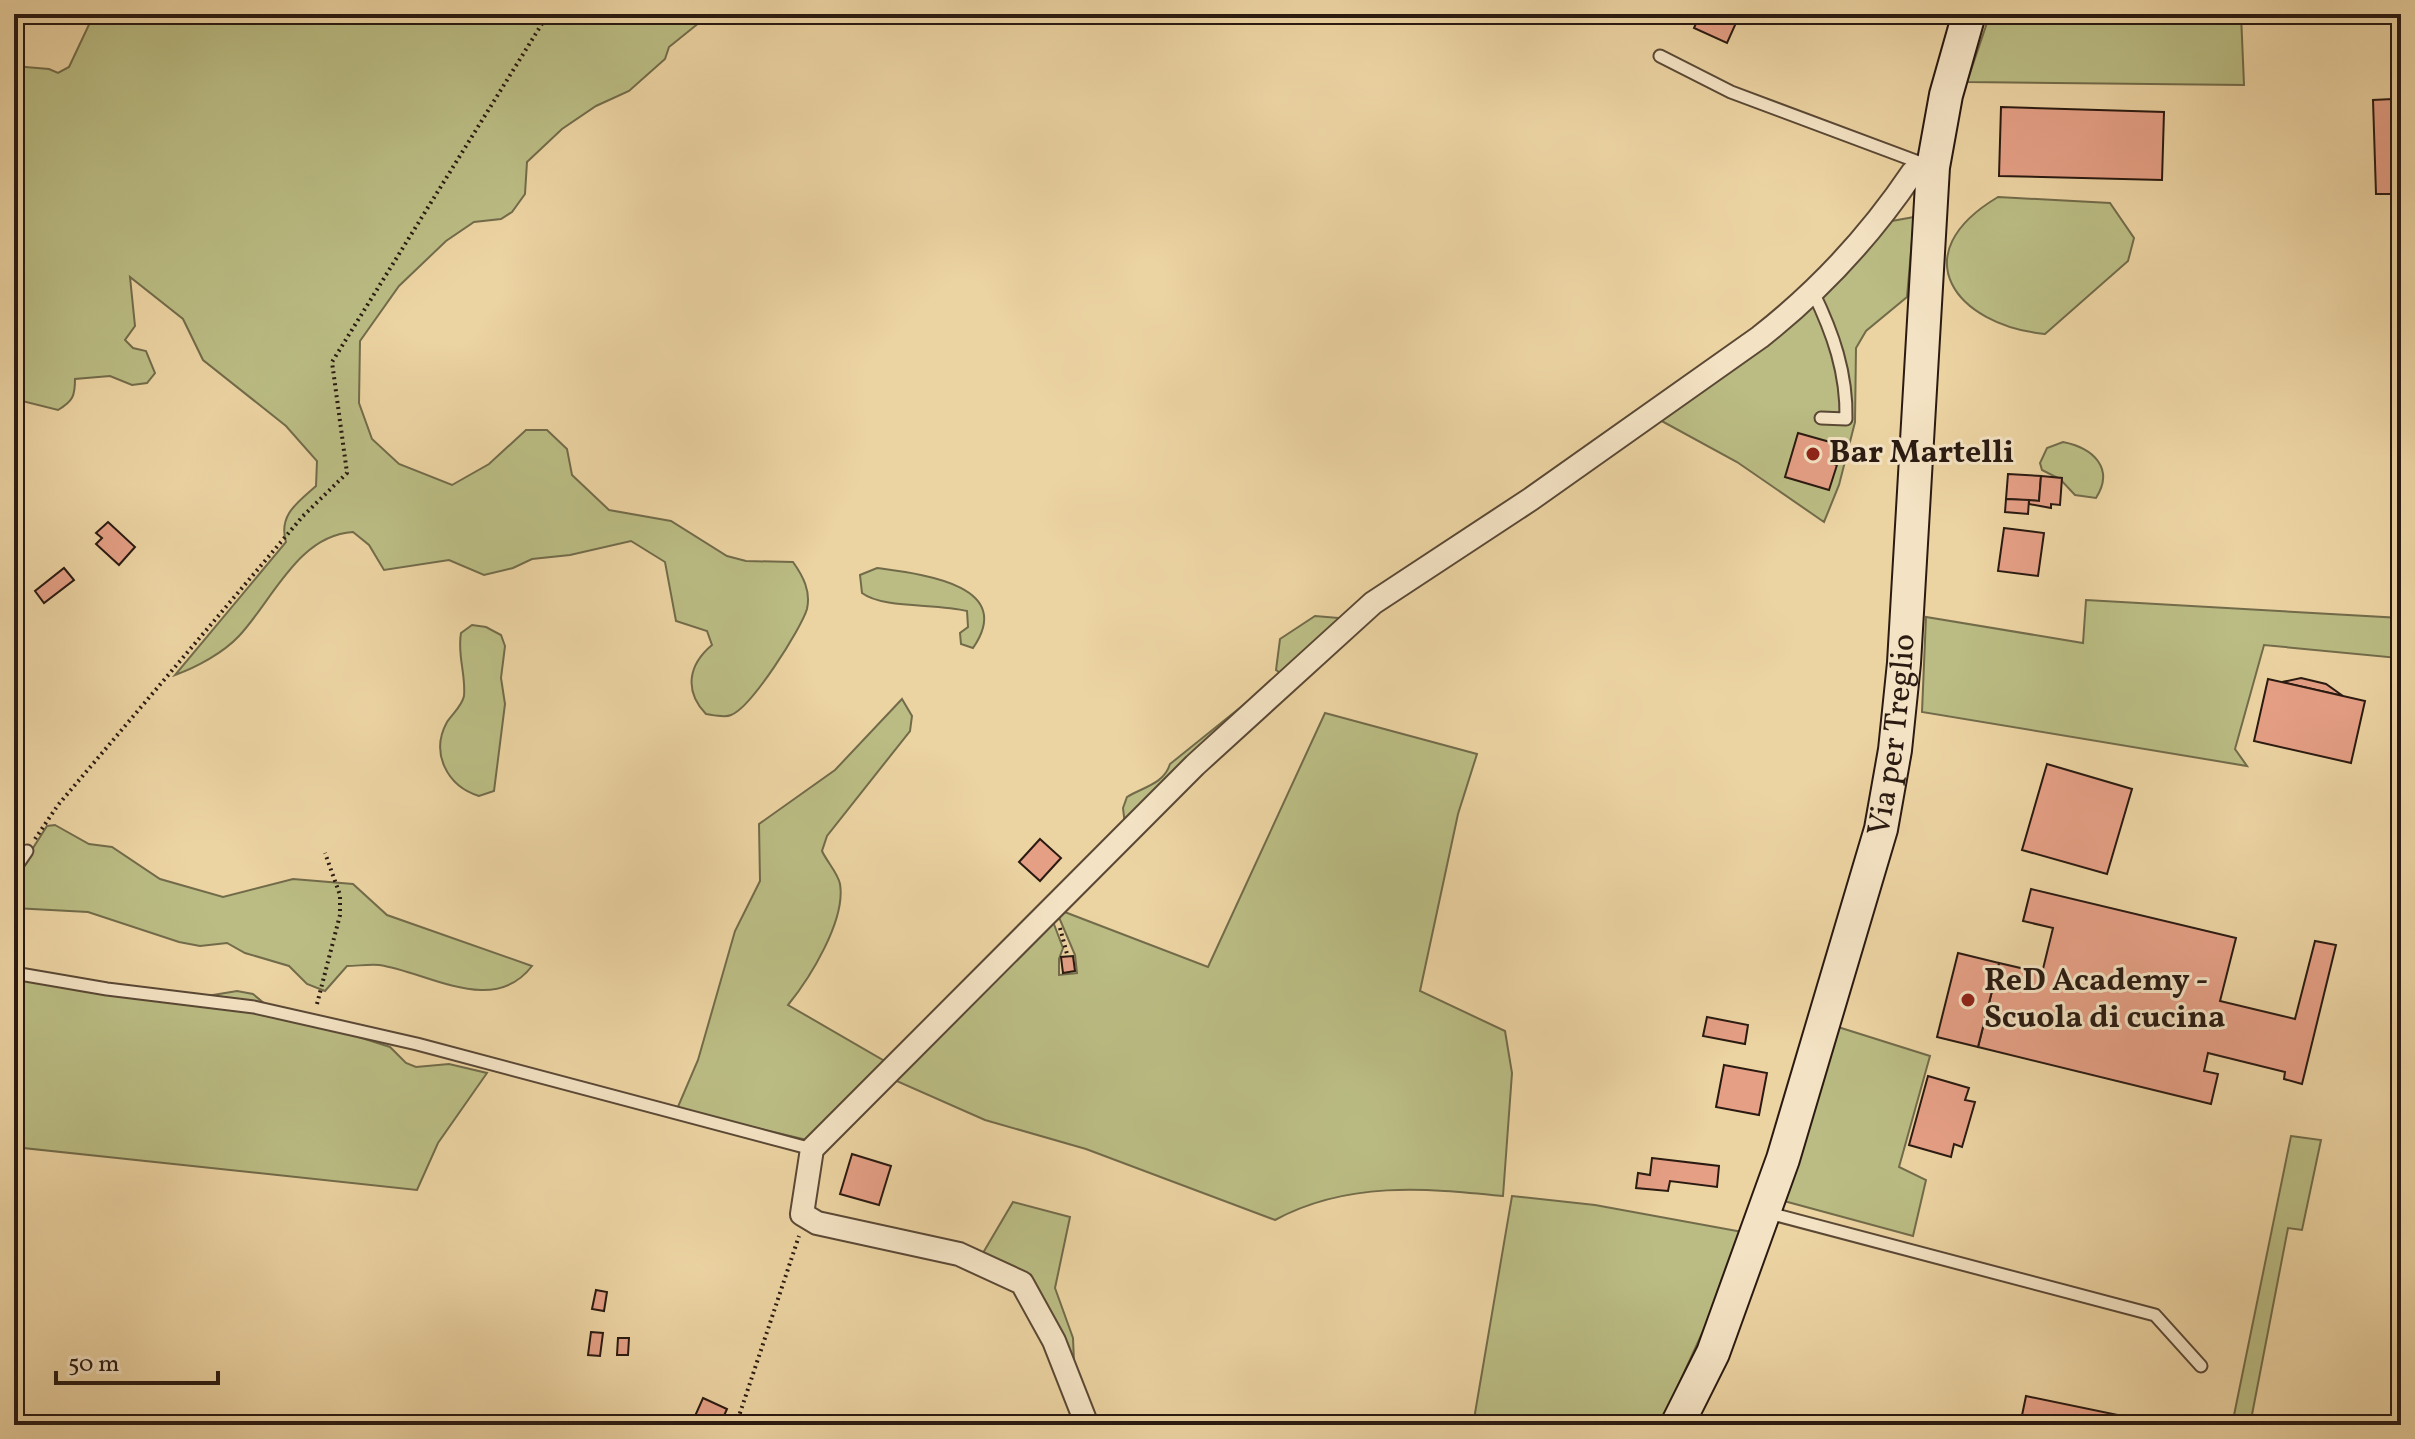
<svg xmlns="http://www.w3.org/2000/svg" width="2415" height="1439" viewBox="0 0 2415 1439" font-family="Vollkorn,serif">
<style>
.green{fill:#babc83;stroke:#726b4a;stroke-width:2}
.building{fill:#e59f85;stroke:#2a1a11;stroke-width:2}
.lines{fill:none;stroke-linecap:round;stroke-linejoin:round}
.lane-casing{stroke:#5a4835;stroke-width:15}
.street-casing{stroke:#5a4835;stroke-width:26}
.secondary-casing{stroke:#2a1a11;stroke-width:36}
.path{stroke:#2a1a11;stroke-width:4;stroke-dasharray:2 4;stroke-linecap:butt}
.lane{stroke:#f3e2c3;stroke-width:11}
.street{stroke:#f3e2c3;stroke-width:22}
.secondary{stroke:#f3e2c3;stroke-width:32}
.poi-dot{fill:#8f2418;stroke:#f3e2c3;stroke-width:3}
.labels{text-anchor:middle;dominant-baseline:central;stroke-width:6;stroke-linejoin:round;paint-order:stroke}
.poi-label{font-size:32px;font-weight:bold;fill:#2a1a11;stroke:#f3e2c3;text-anchor:start}
.street-label{font-size:32px;fill:#2a1a11;stroke:#f3e2c3}
</style>
<rect width="100%" height="100%" fill="#ecd3a2"/>
<filter id="stains"><feTurbulence type="fractalNoise" baseFrequency=".0025" numOctaves="4"/><feColorMatrix values="0 0 0 0 .2 0 0 0 0 .09 0 0 0 0 .02 0 0 0 .5 -.17"/></filter>
<radialGradient id="worn" r=".72"><stop offset=".6" stop-color="#630" stop-opacity="0"/><stop offset="1" stop-color="#630" stop-opacity=".3"/></radialGradient>
<!-- green -->
<g class="green">
<path d="M94 14H710L669 47 665 59 629 91 596 106 562 129 527 162 525 194 512 212 501 219 474 222 446 241 399 286 360 341 359 403 372 439 399 464 452 485 489 464 526 430H547L567 449 572 475 609 510 671 521 727 556 746 561 793 562C803 576 811 591 807 609 801 629 751 708 731 715 725 718 713 715 706 714 684 691 688 665 712 645L707 631 676 621 665 562 631 541 570 555 532 559 513 568 484 575 449 560 384 570 369 545 353 532C298 535 272 601 239 636 223 653 197 667 175 675L286 542C278 515 298 502 316 486L317 461 286 426 203 360 183 319 130 277 135 326 125 340 133 348 146 351 155 373 147 383 132 385 110 376 75 379C75 396 73 401 58 410L14 399V66L49 69 58 73 69 67Z"/>
<polygon points="1990,14 2241,14 2244,85 1967,82"/>
<path d="M1998 197 2110 203 2134 238 2128 261 2045 334C1955 325 1902 254 1998 197Z"/>
<polygon points="1914,217 1907,297 1866,331 1856,348 1855,422 1839,485 1824,522 1737,462 1658,419 1776,331 1892,221"/>
<path d="M2063 442C2093 448 2115 468 2096 498L2075 495 2060 479 2042 470 2040 463 2047 448Z"/>
<path d="M877 568C920 574 1017 584 973 648L961 644 960 633 968 627 967 611C937 603 883 609 862 593L860 575Z"/>
<polygon points="2086,600 2401,618 2398,658 2264,645 2235,749 2247,766 1922,712 1926,617 2083,643"/>
<path d="M1315 616 1351 619 1125 825 1123 808 1127 797C1143 787 1164 784 1170 764L1282 674 1276 670 1280 639Z"/>
<path d="M472 625 486 627 501 635 505 646 501 678 505 704 494 791 479 796C447 786 430 753 447 722 453 713 462 706 464 696 466 674 457 655 461 633Z"/>
<path d="M902 699 912 716 910 731 827 836 822 851C827 862 838 873 840 884 846 920 810 978 788 1005L888 1063 811 1141 677 1109 698 1060 735 931 760 881 759 824 835 770Z"/>
<path d="M1325 713 1477 754 1458 814 1420 991 1505 1031 1512 1073 1503 1196C1425 1188 1347 1181 1275 1220L1086 1149 985 1120 892 1079 1052 919 1063 948 1059 959V975L1077 973 1075 955 1058 915 1062 911 1208 967Z"/>
<path d="M55 825 89 844 112 847 160 879 223 897 293 879 353 884 387 915 532 966C493 1017 428 972 379 965 369 964 357 966 347 966L325 991 307 984 289 966 245 953 227 943 200 946 179 942 88 912 14 908V878L47 826Z"/>
<polygon points="14,975 174,1003 182,996 207,996 237,991 253,994 271,1009 390,1047 406,1063 416,1067 449,1064 487,1073 438,1143 417,1190 14,1147"/>
<polygon points="1838,1027 1930,1056 1899,1167 1926,1180 1913,1236 1784,1201"/>
<polygon points="2291,1136 2321,1140 2302,1230 2288,1228 2250,1425 2232,1425"/>
<polygon points="1512,1196 1595,1205 1748,1233 1660,1425 1473,1425"/>
<polygon points="1013,1202 1070,1217 1055,1288 1073,1338 1074,1362 1045,1311 980,1258"/>
</g>
<!-- building -->
<g class="building">
<polygon points="1700,14 1740,14 1727,43 1694,28"/>
<polygon points="2392,80 2401,80 2401,201 2394,201"/>
<polygon points="2392,99 2395,194 2376,194 2373,100"/>
<polygon points="2001,107 2164,112 2162,180 1999,176"/>
<polygon points="1798,433 1837,444 1831,463 1837,465 1829,490 1785,477"/>
<polygon points="2008,474 2041,476 2039,501 2006,499"/>
<polygon points="2041,476 2062,478 2060,505 2051,504 2051,508 2029,504 2029,500 2039,501"/>
<polygon points="2006,499 2029,500 2028,514 2005,512"/>
<polygon points="108,522 135,547 119,565 96,544 102,538 96,533"/>
<polygon points="2004,528 2044,533 2038,576 1998,571"/>
<polygon points="64,568 74,580 44,603 35,591"/>
<polygon points="2301,678 2326,684 2343,696 2282,682"/>
<polygon points="2268,679 2365,701 2351,763 2254,741"/>
<polygon points="2047,764 2132,789 2107,874 2022,850"/>
<polygon points="1040,839 1061,858 1040,881 1019,862"/>
<polygon points="2031,889 2236,938 2220,1001 2295,1019 2315,941 2336,945 2302,1084 2284,1079 2285,1072 2208,1053 2204,1071 2218,1074 2211,1104 1978,1047 1999,963 2042,973 2053,928 2023,921"/>
<polygon points="1958,953 1999,963 1978,1047 1937,1037"/>
<polygon points="1073,956 1075,971 1063,973 1061,957"/>
<polygon points="1707,1017 1748,1025 1745,1044 1703,1036"/>
<polygon points="1724,1065 1767,1073 1759,1115 1716,1107"/>
<polygon points="1928,1076 1969,1088 1965,1100 1975,1102 1962,1147 1954,1144 1951,1157 1909,1145"/>
<polygon points="852,1154 891,1166 879,1205 840,1194"/>
<polygon points="1652,1158 1719,1166 1717,1187 1670,1181 1668,1191 1636,1188 1638,1173 1650,1175"/>
<polygon points="596,1290 607,1292 604,1311 592,1309"/>
<polygon points="591,1332 603,1333 600,1356 588,1355"/>
<polygon points="618,1338 629,1338 628,1355 617,1355"/>
<polygon points="2026,1396 2166,1425 2020,1425"/>
<polygon points="703,1398 727,1409 720,1425 691,1425"/>
</g>
<g class="lines">
<defs>
<g id="lane">
<polyline points="1660,56 1731,92 1929,166"/>
<path d="M1813 292C1833 333 1847 373 1846 419L1821 418"/>
<polyline points="14,870 27,851"/>
<polyline points="14,973 107,989 254,1007 417,1044 812,1149"/>
<polyline points="1765,1212 2155,1315 2201,1366"/>
</g>
<path id="street" d="M1087 1425 1054 1341 1022 1283 959 1254 817 1223 802 1214 812 1149 1195 765 1373 603 1531 499 1760 337C1821 289 1870 236 1913 172L1933 167"/>
<g id="secondary">
<path id="s1" d="M1677 1425 1713 1353 1783 1159 1881 829 1895 750 1904 663 1933 167 1946 95 1969 14"/>
</g>
</defs>
<!-- lane casing -->
<use href="#lane" class="lane-casing"/>
<!-- street casing -->
<use href="#street" class="street-casing"/>
<!-- secondary casing -->
<use href="#secondary" class="secondary-casing"/>
<!-- path -->
<g class="path">
<polyline points="35,839 58,805 303,516 347,473 332,362 548,14"/>
<polyline points="1060,928 1067,954"/>
<polyline points="317,1004 340,915 340,895 325,853"/>
<polyline points="736,1425 799,1236"/>
</g>
<!-- lane -->
<use href="#lane" class="lane"/>
<!-- street -->
<use href="#street" class="street"/>
<!-- secondary -->
<use href="#secondary" class="secondary"/>
</g>
<!-- markers -->
<g class="poi-dot">
<circle cx="1813" cy="454" r="8"/>
<circle cx="1968" cy="1000" r="8"/>
</g>
<g class="labels">
<!-- poi labels -->
<g class="poi-label">
<text x="1829" y="454">Bar Martelli</text>
<text x="1984" y="982">ReD Academy -<tspan x="1984" dy="37">Scuola di cucina</tspan></text>
</g>
<!-- street labels -->
<g class="street-label">
<text stroke="none"><textPath href="#s1" startOffset="726">Via per Treglio</textPath></text>
</g>
</g>
<!-- margin -->
<rect width="2415" height="1439" fill="none" stroke="#ecd3a2" stroke-width="48"/>
<rect x="16" y="16" width="2383" height="1407" fill="none" stroke="#2a1a11" stroke-width="4"/>
<rect x="24" y="24" width="2367" height="1391" fill="none" stroke="#2a1a11" stroke-width="2"/>
<!-- scale -->
<path d="M56 1371v12h162v-12" fill="none" stroke="#2a1a11" stroke-width="4"/>
<text x="68" y="1371" font-size="24" fill="#2a1a11" stroke="#f3e2c3" stroke-width="6" paint-order="stroke">50 m</text>
<rect width="100%" height="100%" filter="url(#stains)"/>
<rect width="100%" height="100%" fill="url(#worn)"/>
</svg>
